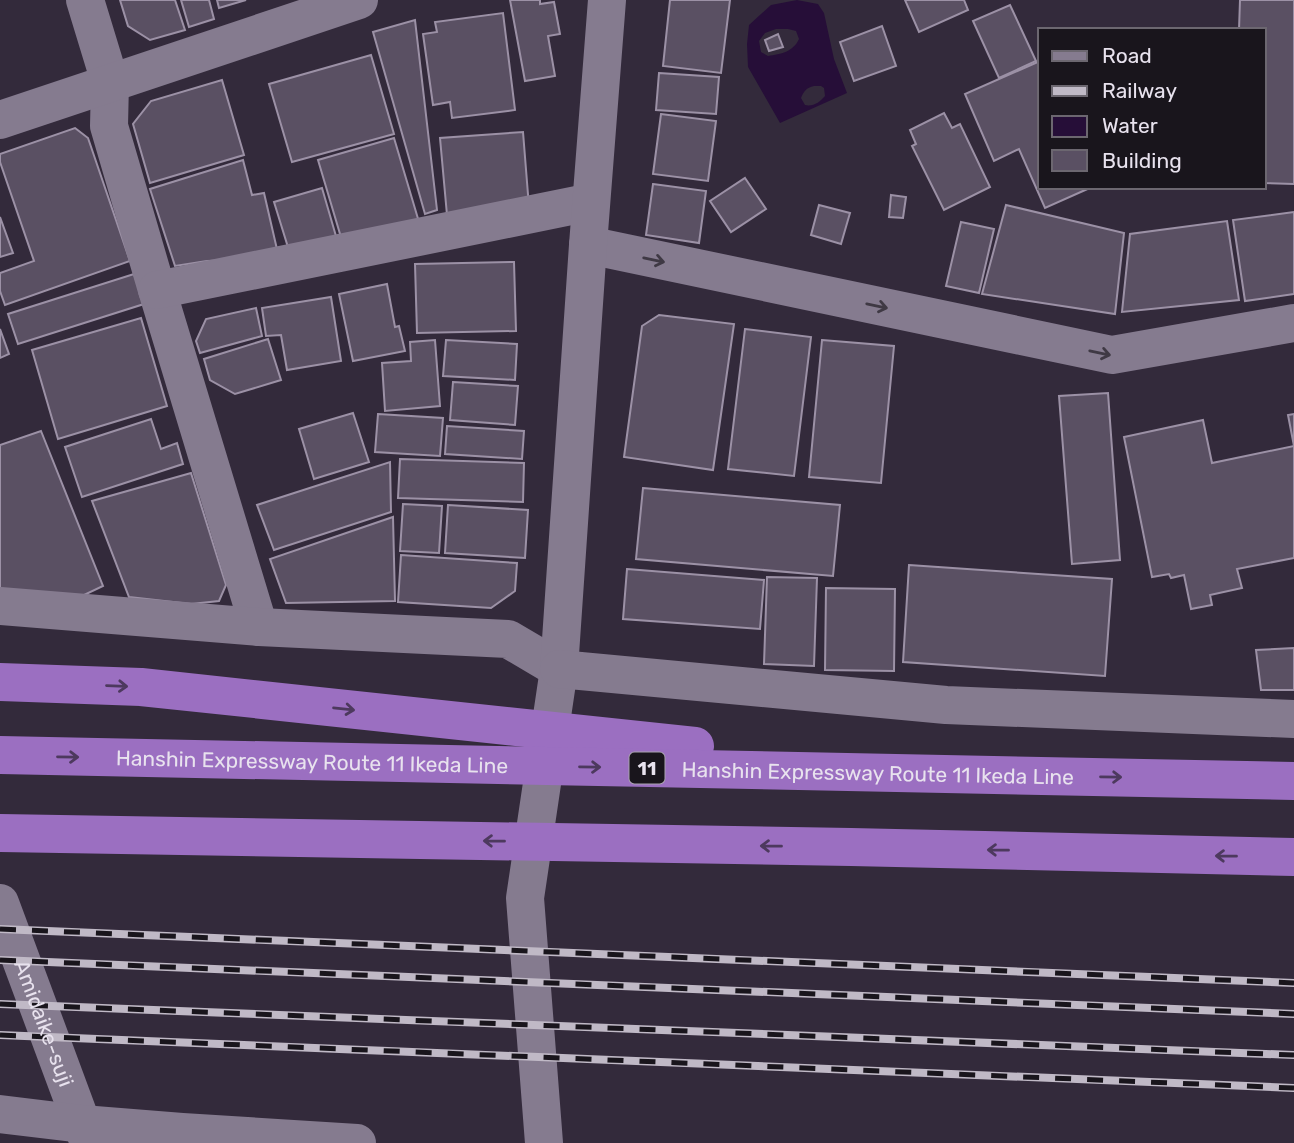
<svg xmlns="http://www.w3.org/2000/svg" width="1294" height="1143" viewBox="0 0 1294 1143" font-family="Rubik,sans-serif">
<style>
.water{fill:#260e38;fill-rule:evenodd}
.building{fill:#5a5063;stroke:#9c91a6;stroke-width:2}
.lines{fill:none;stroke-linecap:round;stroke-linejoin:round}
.minor{stroke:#857b8f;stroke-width:38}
.tertiary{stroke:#857b8f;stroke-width:38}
.motorway{stroke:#9b6fc1;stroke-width:38}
.rail-casing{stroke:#c0b9c6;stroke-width:8}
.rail{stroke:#19151c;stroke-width:5;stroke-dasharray:16;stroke-linecap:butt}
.oneway{stroke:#3f3944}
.oneway2{stroke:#4d395e}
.labels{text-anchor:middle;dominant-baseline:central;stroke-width:5;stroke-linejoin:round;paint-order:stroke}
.shield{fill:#19151c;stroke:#aaa4af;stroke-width:2}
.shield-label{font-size:19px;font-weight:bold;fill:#e8e2ee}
.street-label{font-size:21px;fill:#e8e2ee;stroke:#19151c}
</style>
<rect width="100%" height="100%" fill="#332a3b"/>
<!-- water -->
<path class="water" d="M797 0 818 4 824 13 834 59 847 93 780 123 748 67 747 44 749 25 771 5ZM776 29H788L796 31 799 39C793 52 781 54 768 56L761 52 759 41 765 33ZM814 86H821L824 88 825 96C820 102 813 107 805 105L801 98C804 91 806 88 814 86Z"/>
<!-- building -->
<g class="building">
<polygon points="120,0 175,0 185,30 150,40 128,26"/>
<polygon points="181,0 209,0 214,19 189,27"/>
<polygon points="217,0 246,0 219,8"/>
<polygon points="510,0 540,0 540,4 554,2 560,34 548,36 555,76 525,81"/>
<polygon points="670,0 730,0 721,73 663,66"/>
<polygon points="905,0 964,0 968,10 919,32"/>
<polygon points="1240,0 1294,0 1294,184 1264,183 1264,30 1239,30"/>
<polygon points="1010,5 1036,61 999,78 973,21"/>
<polygon points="503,13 515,110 452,118 450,102 433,105 423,34 437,32 435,22"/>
<polygon points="415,20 437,210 425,214 373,32"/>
<polygon points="882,26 896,66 854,81 840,42"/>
<polygon points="778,34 783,47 769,51 765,40"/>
<polygon points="371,55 394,134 292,162 269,84"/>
<polygon points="1040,61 1040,187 1092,187 1045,208 1019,149 994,161 965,94"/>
<polygon points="659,73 719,77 716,114 656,110"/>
<polygon points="222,80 244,155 150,183 133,124 151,101"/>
<polygon points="944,113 952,128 960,124 990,187 944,210 912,146 916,144 910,130"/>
<polygon points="661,114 716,121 708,181 653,174"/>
<polygon points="75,128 88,138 130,261 5,305 0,291 0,273 34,261 0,162 0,154"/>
<polygon points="523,132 529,207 447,215 440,138"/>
<polygon points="394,138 419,222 343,244 318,160"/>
<polygon points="243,160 252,195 264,193 279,258 207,261 175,266 150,189"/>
<polygon points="745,178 766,209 731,232 710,201"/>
<polygon points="653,184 706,191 699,243 646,235"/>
<polygon points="322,188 338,243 291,257 274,202"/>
<polygon points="891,195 906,197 903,218 889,217"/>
<polygon points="819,205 850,213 841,244 811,235"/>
<polygon points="1006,205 1124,233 1115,314 982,294"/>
<polygon points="1294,212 1294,294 1245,301 1233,220"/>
<polygon points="0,217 13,253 0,257"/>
<polygon points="1227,221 1239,300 1122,312 1130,234"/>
<polygon points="961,222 994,229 979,293 946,286"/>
<polygon points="514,262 516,331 417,333 415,264"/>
<polygon points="134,274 144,304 18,344 8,314"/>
<polygon points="387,284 395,327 399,326 405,351 353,361 339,294"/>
<polygon points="331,297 341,361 287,370 281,335 266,336 262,308"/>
<polygon points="256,308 262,336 200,353 196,341 206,319"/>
<polygon points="659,315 734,324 713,470 624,457 642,326"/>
<polygon points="141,318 167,406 58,439 32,350"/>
<polygon points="0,329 9,354 0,358"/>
<polygon points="745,329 811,337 794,476 728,469"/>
<polygon points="268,339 281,380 235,394 210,380 204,359"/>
<polygon points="435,340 440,406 385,411 382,363 411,361 410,342"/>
<polygon points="446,340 517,344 515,380 443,376"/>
<polygon points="822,340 894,346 881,483 809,477"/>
<polygon points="453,382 518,386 515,425 450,420"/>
<polygon points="1108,393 1120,560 1072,564 1059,396"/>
<polygon points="353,413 369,462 314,479 299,429"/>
<polygon points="378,414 443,418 440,456 375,452"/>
<polygon points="1294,414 1294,446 1288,415"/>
<polygon points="151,419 161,449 177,443 183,464 82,497 65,447"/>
<polygon points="1203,420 1212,463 1294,446 1294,558 1237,569 1242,588 1210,595 1212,605 1191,609 1184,575 1171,578 1169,574 1152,577 1124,437"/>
<polygon points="447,426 524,431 522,459 445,454"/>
<polygon points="41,431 103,586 82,596 0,594 0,445"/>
<polygon points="400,459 524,463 523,502 398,498"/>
<polygon points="390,462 391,512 274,550 257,505"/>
<polygon points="191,473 226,585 219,601 191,604 129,597 92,501"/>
<polygon points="643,488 840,505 833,576 636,559"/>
<polygon points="403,504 442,506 439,553 400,551"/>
<polygon points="448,505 528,510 525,558 445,553"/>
<polygon points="393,517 395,601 286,603 270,559"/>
<polygon points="401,555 517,563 515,591 491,608 398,602"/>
<polygon points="909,565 1112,579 1105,676 903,662"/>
<polygon points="627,569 764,580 760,629 623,619"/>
<polygon points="767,577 817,578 814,666 764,664"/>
<polygon points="826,588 895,589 894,671 825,670"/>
<polygon points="1294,648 1294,690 1261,690 1256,650"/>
</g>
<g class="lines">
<!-- minor -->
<g class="minor">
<polyline points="85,0 110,82 109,126 157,290 259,627"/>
<polyline points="0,120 359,0"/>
<polyline points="588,245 1112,355 1294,323"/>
<polyline points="157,290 591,202"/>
<polyline points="0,606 259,627 508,639 559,669"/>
<polyline points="544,1143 525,898 559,669 588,245 607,0"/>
</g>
<!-- tertiary -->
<g class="tertiary">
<polyline points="559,669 946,705 1294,719"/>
<path id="s1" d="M0 903 89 1143"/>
<polyline points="0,1114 82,1124 182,1132 357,1143"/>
</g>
<!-- motorway -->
<g class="motorway">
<polyline points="0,682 141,687 695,746"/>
<path id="s2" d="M0 755 1294 781"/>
<polyline points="0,833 851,847 1294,857"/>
</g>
<defs>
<g id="rail">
<polyline points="0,929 1294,983"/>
<polyline points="0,960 1294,1014"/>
<polyline points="0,1004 1294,1055"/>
<polyline points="0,1035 1294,1088"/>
</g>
</defs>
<!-- rail casing -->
<use href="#rail" class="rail-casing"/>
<!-- rail -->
<use href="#rail" class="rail"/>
</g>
<!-- one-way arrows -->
<defs><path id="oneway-shaft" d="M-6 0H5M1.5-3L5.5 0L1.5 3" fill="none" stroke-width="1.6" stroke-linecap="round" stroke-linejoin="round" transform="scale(1.75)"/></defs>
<g class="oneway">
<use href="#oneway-shaft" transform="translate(654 260) rotate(12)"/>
<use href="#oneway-shaft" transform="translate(877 306) rotate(12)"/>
<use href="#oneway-shaft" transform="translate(1100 353) rotate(12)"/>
</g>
<g class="oneway2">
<use href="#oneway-shaft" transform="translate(117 686) rotate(2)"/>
<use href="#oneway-shaft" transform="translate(344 709) rotate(6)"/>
<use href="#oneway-shaft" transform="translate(68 757) rotate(1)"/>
<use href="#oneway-shaft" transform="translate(590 767) rotate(1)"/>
<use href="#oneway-shaft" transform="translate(1111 777) rotate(1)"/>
<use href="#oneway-shaft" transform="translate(494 841) rotate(-179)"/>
<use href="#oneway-shaft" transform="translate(771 846) rotate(-179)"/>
<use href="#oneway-shaft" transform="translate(998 850) rotate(-179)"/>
<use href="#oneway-shaft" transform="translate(1226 856) rotate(-179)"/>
</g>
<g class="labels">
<!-- shield labels -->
<rect class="shield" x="629.5" y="752.5" width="35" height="31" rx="5"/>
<g class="shield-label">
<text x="647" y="768">11</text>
</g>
<!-- street labels -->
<g class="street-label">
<text stroke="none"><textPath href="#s2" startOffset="312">Hanshin Expressway Route 11 Ikeda Line</textPath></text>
<text stroke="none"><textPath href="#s2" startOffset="878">Hanshin Expressway Route 11 Ikeda Line</textPath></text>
<text stroke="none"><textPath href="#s1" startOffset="128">Amidaike-suji</textPath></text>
</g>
</g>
<!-- legend -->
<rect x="1038" y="28" width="228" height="161" fill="#19151c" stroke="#6c6770" stroke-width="2"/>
<rect x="1052" y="51" width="35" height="10" fill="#857b8f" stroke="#6c6770" stroke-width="2"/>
<text x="1102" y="63" font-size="21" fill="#e8e2ee">Road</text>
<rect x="1052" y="86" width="35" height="10" fill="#c0b9c6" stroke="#6c6770" stroke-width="2"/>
<text x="1102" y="98" font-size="21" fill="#e8e2ee">Railway</text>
<rect x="1052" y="116" width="35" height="21" fill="#260e38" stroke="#6c6770" stroke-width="2"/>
<text x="1102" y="133" font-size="21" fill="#e8e2ee">Water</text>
<rect x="1052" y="150" width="35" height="21" fill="#5a5063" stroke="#6c6770" stroke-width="2"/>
<text x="1102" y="168" font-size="21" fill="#e8e2ee">Building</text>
</svg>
